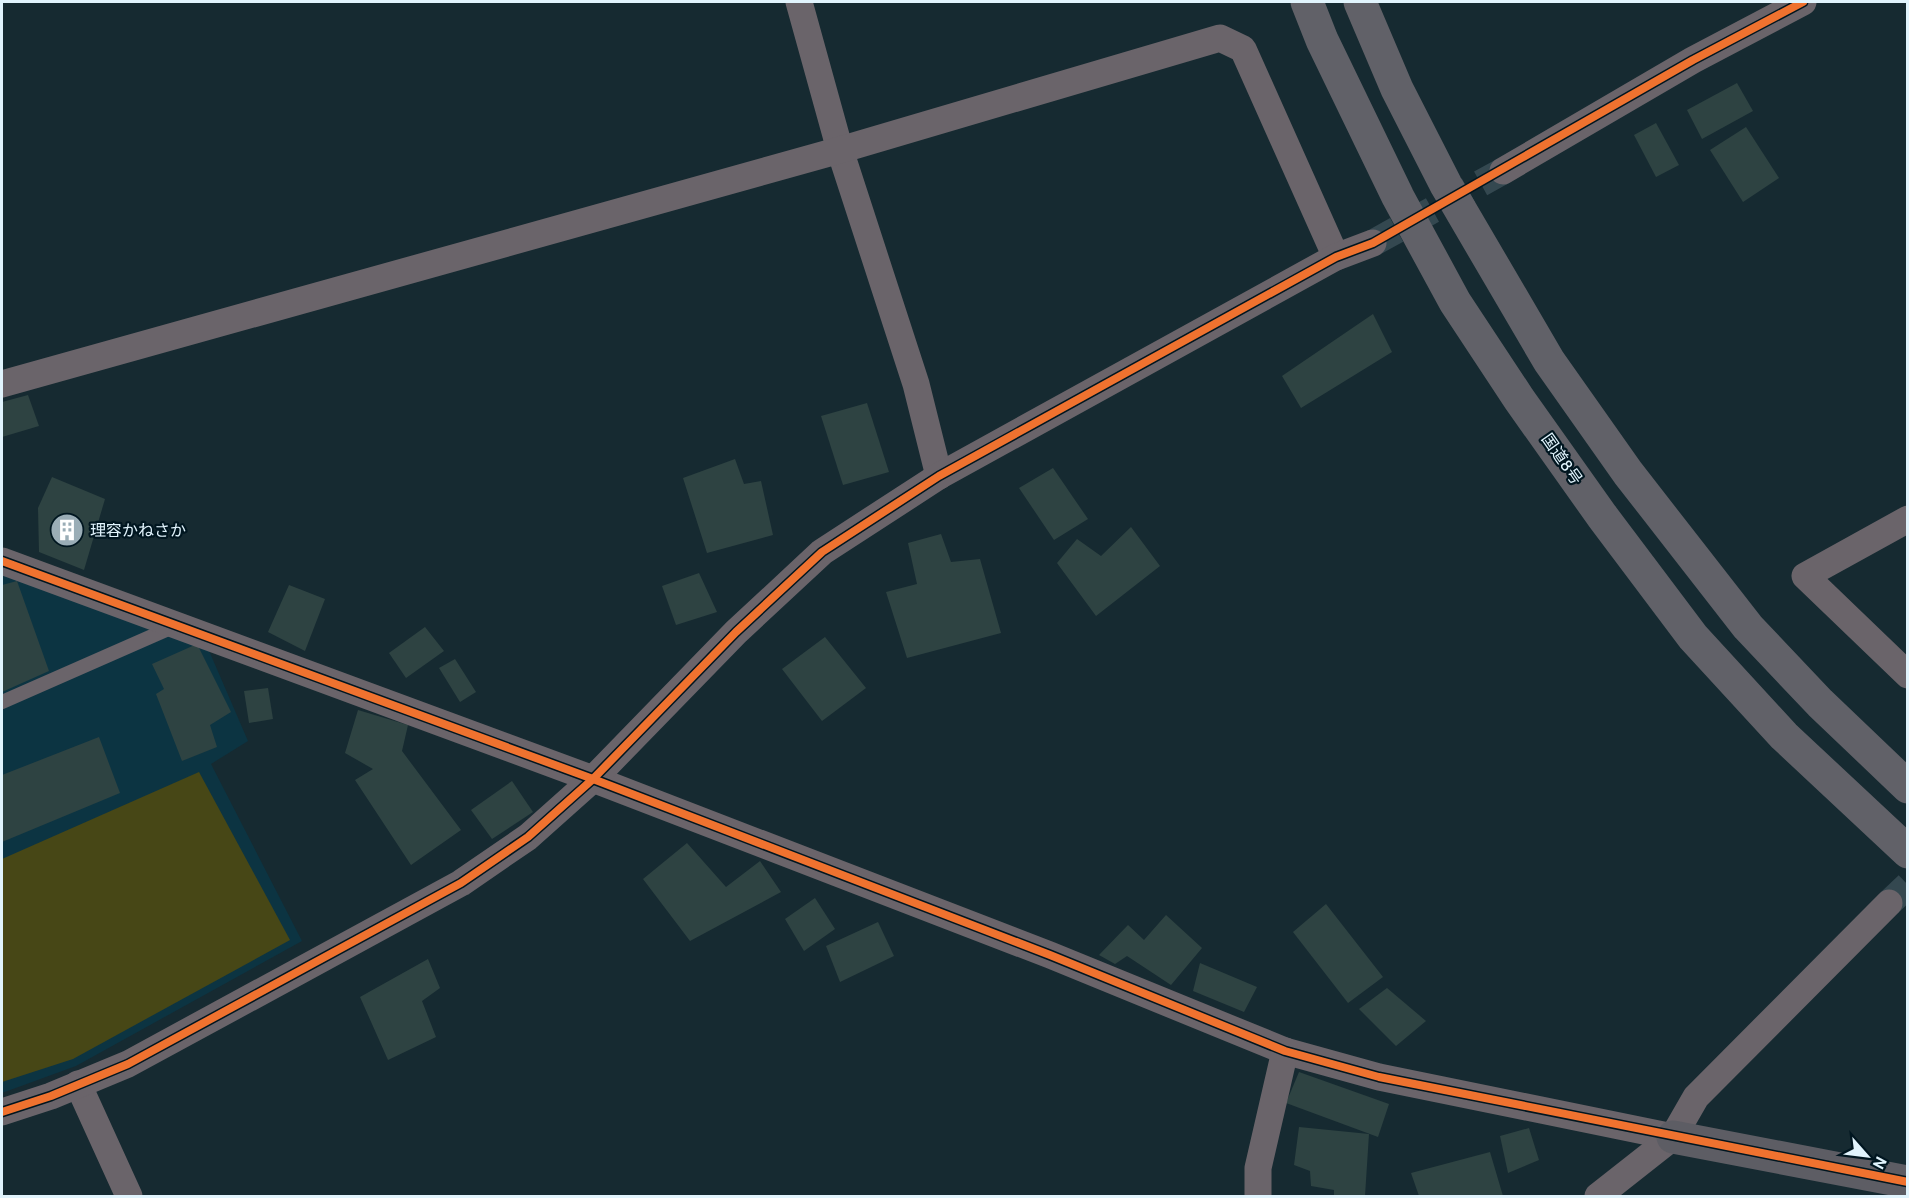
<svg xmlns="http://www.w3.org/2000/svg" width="1909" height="1198" viewBox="0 0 1909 1198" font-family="Cabin,'Noto Sans JP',sans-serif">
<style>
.built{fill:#0c3442}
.green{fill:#474716}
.building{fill:#2e4342}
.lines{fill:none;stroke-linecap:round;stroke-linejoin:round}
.street-tunnel{stroke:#344850;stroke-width:27;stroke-dasharray:27 14;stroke-linecap:butt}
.lane{stroke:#6a646a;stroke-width:14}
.street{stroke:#6a646a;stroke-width:27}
.secondary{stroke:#5d5d64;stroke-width:33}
.highway{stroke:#616168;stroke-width:33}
.cycleway-casing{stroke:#001620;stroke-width:11}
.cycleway{stroke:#ef722f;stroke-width:8}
.labels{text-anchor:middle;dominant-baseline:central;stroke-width:4.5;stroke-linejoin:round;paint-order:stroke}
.street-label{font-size:16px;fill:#e1f4fd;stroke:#001620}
.poi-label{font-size:16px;fill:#e1f4fd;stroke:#001620;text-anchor:start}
</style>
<rect width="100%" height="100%" fill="#162a31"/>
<!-- built -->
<polygon class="built" points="2,575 207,646 248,741 211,764 302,941 76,1066 2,1093"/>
<!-- green -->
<polygon class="green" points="199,772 290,940 73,1059 2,1082 2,859"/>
<!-- building -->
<g class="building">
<polygon points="1737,83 1753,111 1702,139 1687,110"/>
<polygon points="1656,123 1679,165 1656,177 1634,135"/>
<polygon points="1746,127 1779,178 1743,202 1710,150"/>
<polygon points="1373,314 1392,352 1301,408 1282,376"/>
<polygon points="28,395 39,426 2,437 2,402"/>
<polygon points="867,403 889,472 843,485 821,416"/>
<polygon points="735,459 744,484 761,481 773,535 707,553 683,478"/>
<polygon points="1053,468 1088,519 1054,540 1019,488"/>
<polygon points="52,477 105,499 84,570 39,552 38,508"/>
<polygon points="1131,527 1160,566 1096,616 1057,563 1077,539 1101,556"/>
<polygon points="941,534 951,562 980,559 1001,633 907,658 886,592 917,584 908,543"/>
<polygon points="699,573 717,612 676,625 662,586"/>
<polygon points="17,581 49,671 2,692 2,585"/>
<polygon points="289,585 325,599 305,651 268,632"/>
<polygon points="425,627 444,651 406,678 389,653"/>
<polygon points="825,637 866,688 822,721 782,669"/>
<polygon points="197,644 231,712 210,725 217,747 182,761 156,694 164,689 152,664"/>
<polygon points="455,659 476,692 460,702 439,668"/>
<polygon points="268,688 273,719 249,723 244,691"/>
<polygon points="358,710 408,725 402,751 461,830 411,865 355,780 373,769 345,753"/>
<polygon points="99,737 120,793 2,842 2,775"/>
<polygon points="512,781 533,812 492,839 471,810"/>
<polygon points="687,843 726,887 760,861 781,892 690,941 643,879"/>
<polygon points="815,898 835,929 804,951 785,919"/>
<polygon points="1326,904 1383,977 1348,1003 1293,932"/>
<polygon points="1166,915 1202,948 1171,985 1127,956 1115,964 1099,955 1128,925 1144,940"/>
<polygon points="878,922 894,956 840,982 826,946"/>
<polygon points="428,959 440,988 422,1001 436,1037 388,1060 360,997"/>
<polygon points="1200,963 1257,987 1244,1012 1193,991"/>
<polygon points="1387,988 1426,1021 1396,1046 1359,1009"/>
<polygon points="1299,1072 1389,1104 1378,1137 1286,1103"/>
<polygon points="1299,1127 1369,1134 1365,1196 1334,1196 1334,1190 1311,1186 1310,1171 1294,1165"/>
<polygon points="1529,1128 1539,1160 1508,1173 1500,1136"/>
<polygon points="1490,1152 1503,1196 1419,1196 1411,1173"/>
</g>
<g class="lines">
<!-- street-tunnel -->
<g class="street-tunnel">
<polyline points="1373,243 1503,171"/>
<polyline points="1889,903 1908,885"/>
</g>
<!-- lane -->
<polyline class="lane" points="2,702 175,626"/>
<!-- street -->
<g class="street">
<polyline points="799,2 840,150 916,384 939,476"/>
<polyline points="1503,171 1693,60 1803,2"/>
<polyline points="2,384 840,150 1220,38 1243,49 1336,257"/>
<polyline points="1908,519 1805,576 1908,675"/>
<polyline points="2,561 593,779 1050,955 1285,1051 1379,1077 1673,1137"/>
<polyline points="78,1084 129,1196"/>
<polyline points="2,1112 51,1096 128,1064 461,883 528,837 593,779 736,632 822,552 939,476 1336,257 1373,243"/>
<polyline points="1258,1196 1258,1168 1285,1051"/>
<polyline points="1598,1196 1673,1137 1696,1097 1889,903"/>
</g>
<!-- secondary -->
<polyline class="secondary" points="1673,1137 1908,1182"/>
<!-- highway -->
<g class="highway">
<polyline points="1307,2 1322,40 1398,197 1455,302 1519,399 1602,516 1693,637 1784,736 1908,852"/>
<polyline points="1360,2 1397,89 1446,185 1549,361 1628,473 1748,627 1820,703 1908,787"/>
</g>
<defs>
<g id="cycleway">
<polyline points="2,561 593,779 1050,955 1285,1051 1379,1077 1908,1182"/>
<polyline points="2,1112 51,1096 128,1064 461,883 528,837 593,779 736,632 822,552 939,476 1336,257 1373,243 1693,60 1803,2"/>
</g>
</defs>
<!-- cycleway casing -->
<use href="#cycleway" class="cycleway-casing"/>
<!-- cycleway -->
<use href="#cycleway" class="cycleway"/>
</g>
<!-- icons -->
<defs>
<symbol id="building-disc" viewBox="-11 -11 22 22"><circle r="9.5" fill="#9aadb6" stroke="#001620"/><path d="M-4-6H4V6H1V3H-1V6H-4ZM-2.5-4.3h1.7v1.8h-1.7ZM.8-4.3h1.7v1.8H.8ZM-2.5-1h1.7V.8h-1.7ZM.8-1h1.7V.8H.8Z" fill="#fff"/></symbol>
</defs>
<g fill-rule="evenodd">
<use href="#building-disc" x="48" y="511" width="38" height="38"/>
</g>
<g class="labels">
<!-- street labels -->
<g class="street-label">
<text transform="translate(1562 459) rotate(55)">国道8号</text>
</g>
<!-- poi labels -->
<g class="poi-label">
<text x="90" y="530">理容かねさか</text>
</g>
</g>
<!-- border -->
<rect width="1909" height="1198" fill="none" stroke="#e1f4fd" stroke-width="6"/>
<!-- north arrow -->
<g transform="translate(1867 1156) rotate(118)" stroke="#001620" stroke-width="4.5" paint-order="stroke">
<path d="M0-4.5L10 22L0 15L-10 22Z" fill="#e1f4fd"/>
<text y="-9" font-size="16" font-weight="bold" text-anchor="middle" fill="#e1f4fd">N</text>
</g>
</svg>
